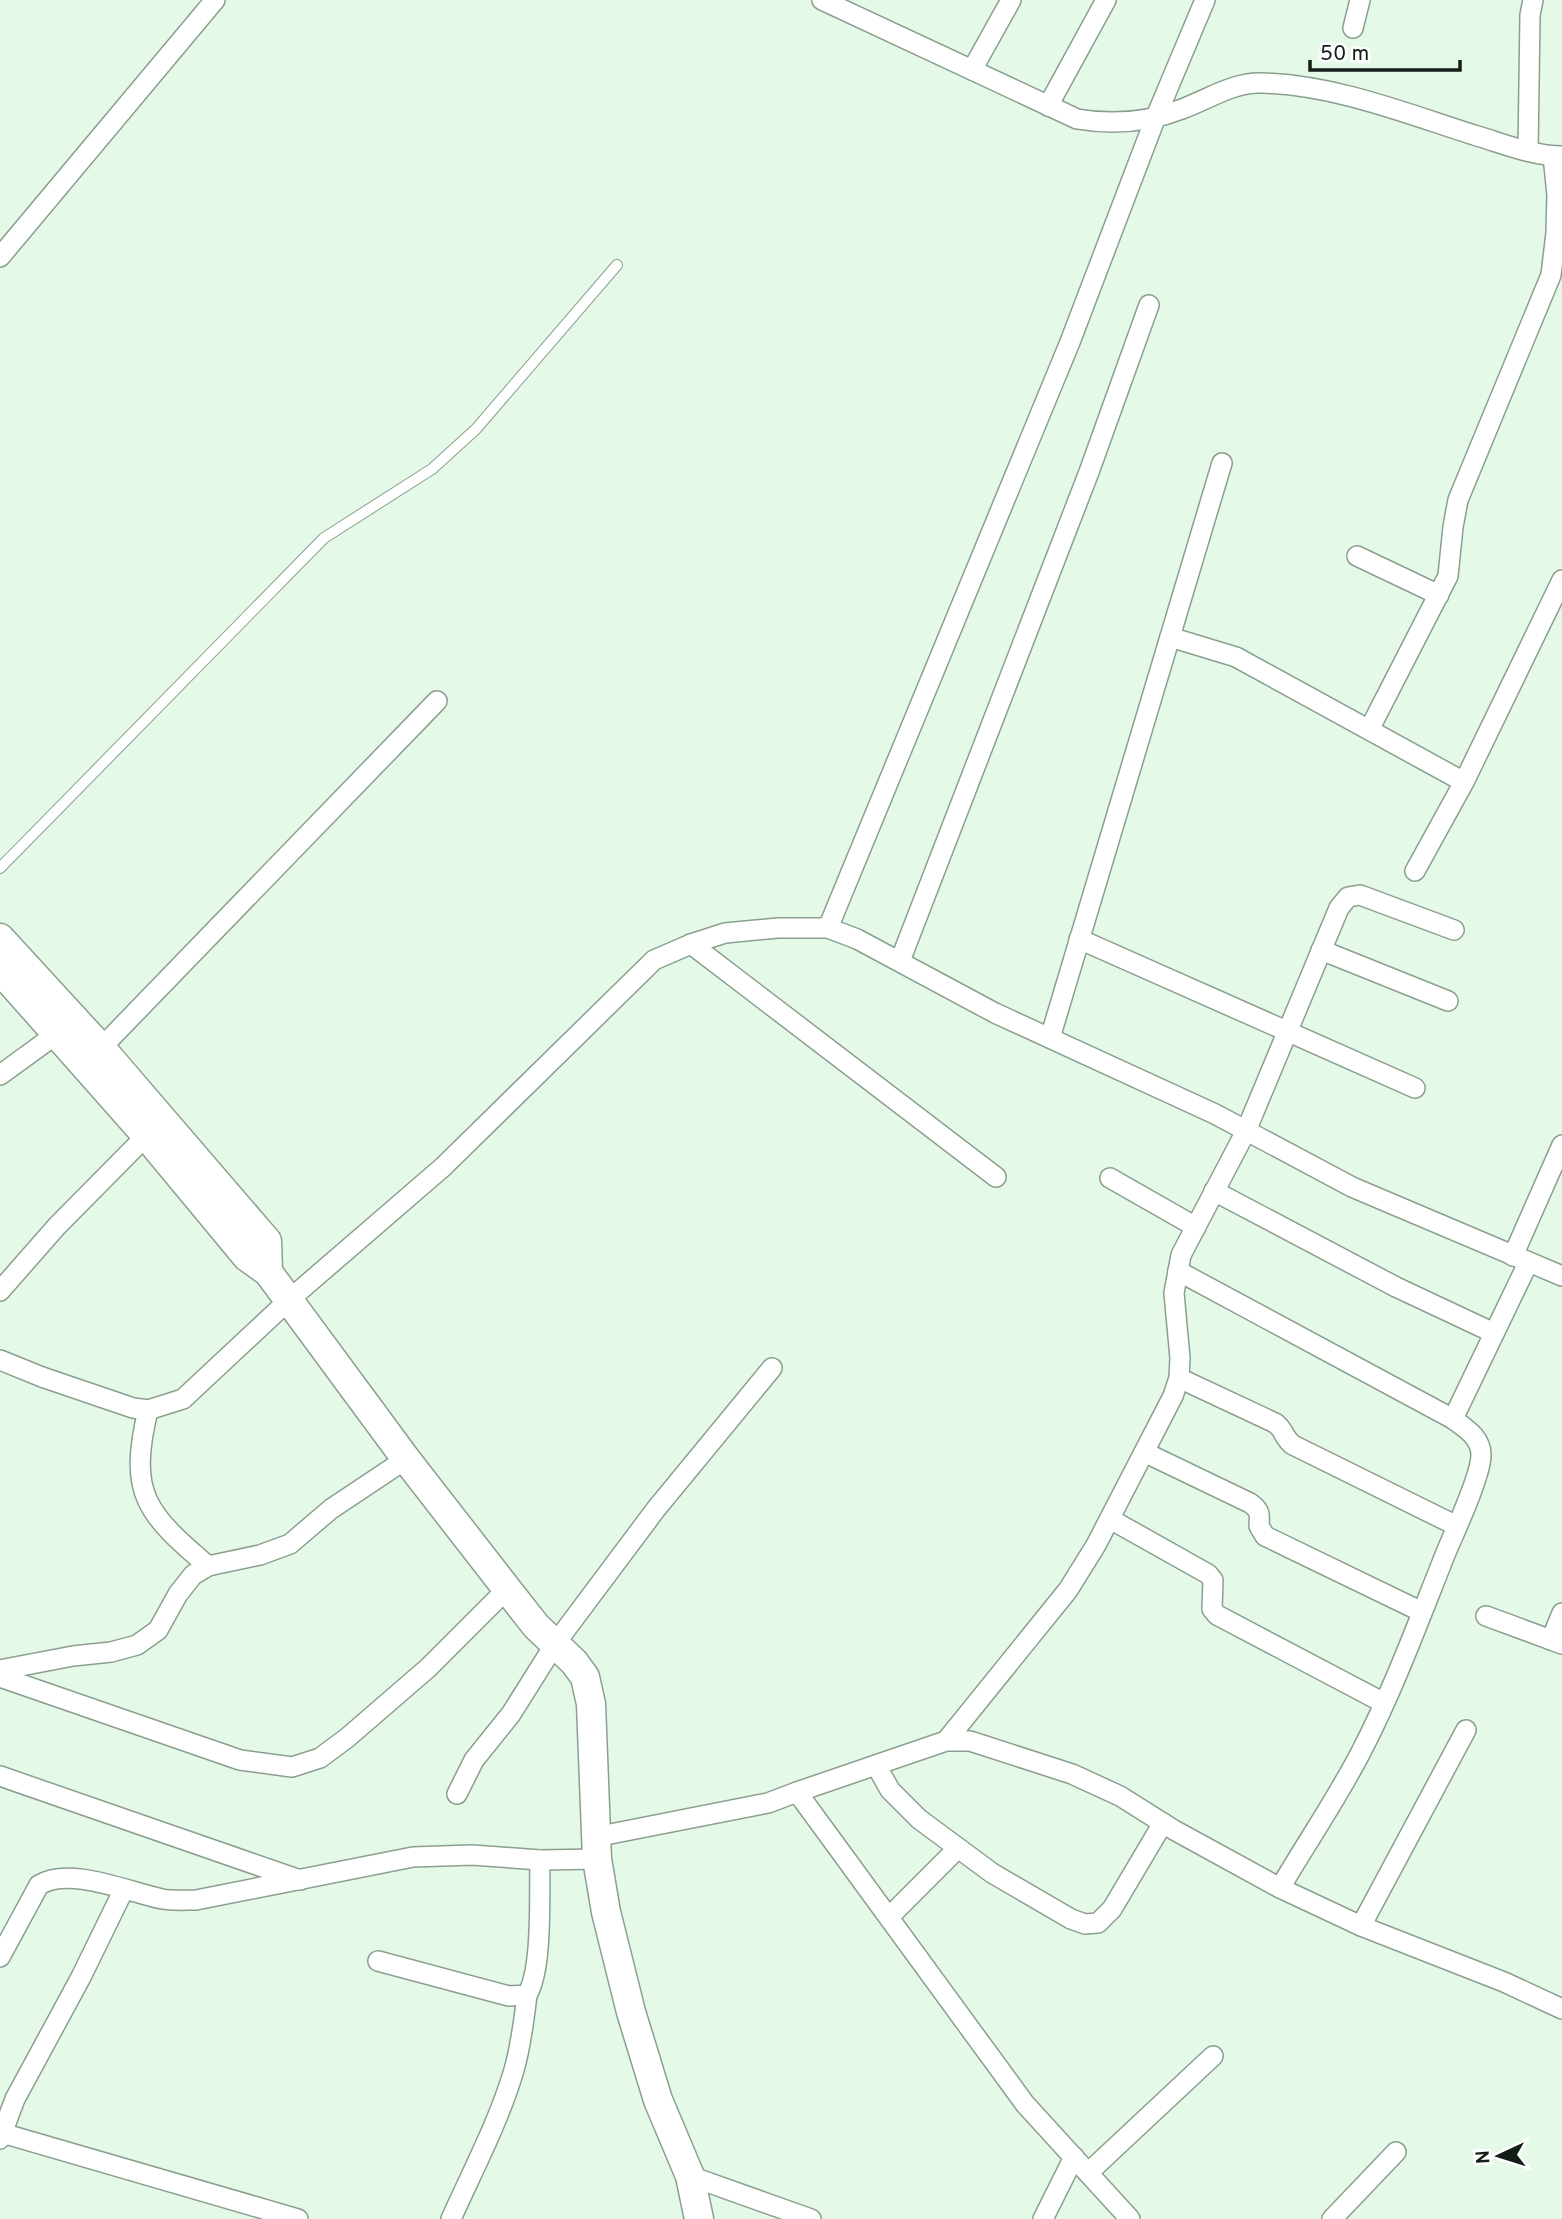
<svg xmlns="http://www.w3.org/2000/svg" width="1562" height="2219" viewBox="0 0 1562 2219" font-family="Overpass,sans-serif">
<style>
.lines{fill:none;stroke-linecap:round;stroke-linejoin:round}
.lane-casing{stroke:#8b9f8f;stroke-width:12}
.street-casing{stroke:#8b9f8f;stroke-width:22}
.secondary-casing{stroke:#8b9f8f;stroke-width:31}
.lane{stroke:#fff;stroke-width:10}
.street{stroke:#fff;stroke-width:19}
.secondary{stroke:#fff;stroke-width:28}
</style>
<rect width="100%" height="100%" fill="#e5f9e8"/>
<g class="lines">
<defs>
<polyline id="lane" points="0,868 324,538 432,469 476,429 617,265"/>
<g id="street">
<path d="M822 0 1077 119C1112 125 1149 122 1182 109 1209 99 1233 82 1262 83 1335 85 1405 113 1474 135 1502 143 1532 156 1562 156"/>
<polyline points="1353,28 1360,0"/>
<polyline points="972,70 1011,0"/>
<polyline points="1048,106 1106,0"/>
<polyline points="1528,151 1530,15 1533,0"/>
<polyline points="0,257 215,0"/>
<polyline points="1357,556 1439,595"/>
<polyline points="1170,637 1236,657 1464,782"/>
<polyline points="1370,728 1448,576 1453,527 1458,500 1551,275 1556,233 1557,195 1553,156"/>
<polyline points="1415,871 1464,782 1562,580"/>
<polyline points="828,928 1070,342 1155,119 1205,0"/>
<polyline points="1079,939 1415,1088"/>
<polyline points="691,944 996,1177"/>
<polyline points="1321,950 1448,1001"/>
<polyline points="900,961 1089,472 1149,305"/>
<polyline points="1050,1038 1222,463"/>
<polyline points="101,1048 437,701"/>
<polyline points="0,1075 66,1027"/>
<polyline points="1110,1178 1196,1227"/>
<polyline points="1214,1191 1396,1287 1494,1333"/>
<polyline points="1513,1256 1562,1145"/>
<path d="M1178 1271 1453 1419C1465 1428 1481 1437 1481 1455 1481 1475 1456 1529 1447 1550 1420 1617 1395 1686 1362 1750 1338 1797 1307 1842 1280 1888"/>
<polyline points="0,1291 57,1226 155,1127"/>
<polyline points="0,1360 42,1377 133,1408 148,1410 183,1399 290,1299 443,1167 654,960 691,944 725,933 778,928 828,928 857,939 995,1013 1215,1114 1352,1187 1562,1276"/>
<path d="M1179 1378 1275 1423C1284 1429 1284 1439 1293 1445L1457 1526"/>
<path d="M148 1410C128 1494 146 1513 208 1566"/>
<polyline points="1453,1419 1528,1263"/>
<path d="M1146 1453 1250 1503C1260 1510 1260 1514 1259 1526L1265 1536 1422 1612"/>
<polyline points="1110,1519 1208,1574 1213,1580 1212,1609 1217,1615 1384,1703"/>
<polyline points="1486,1616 1562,1644"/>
<polyline points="1551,1640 1562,1613"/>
<polyline points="0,1670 73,1656 111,1652 137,1645 158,1630 178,1594 193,1575 208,1566 260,1555 290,1544 331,1509 406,1459"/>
<polyline points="0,1677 240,1760 292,1767 320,1758 347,1738 428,1668 507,1589"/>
<polyline points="946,1741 1068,1590 1096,1545 1173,1396 1179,1378 1180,1358 1174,1293 1181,1255 1246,1131 1339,908 1348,897 1360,895 1454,930"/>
<polyline points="876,1765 890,1790 919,1819 992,1873 1071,1919 1085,1924 1098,1923 1112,1909 1163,1823"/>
<polyline points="0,1776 300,1880"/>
<polyline points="797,1792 946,1741 970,1741 1072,1774 1120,1796 1174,1830 1280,1888 1361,1926 1504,1982 1562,2009"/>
<polyline points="457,1794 474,1760 511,1714 555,1644 656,1509 772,1368"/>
<polyline points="595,1837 768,1803 797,1792 1025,2104 1130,2219"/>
<polyline points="889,1917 958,1848"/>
<polyline points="1361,1926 1466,1730"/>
<path d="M0 1957 39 1885C70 1866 128 1892 162 1899 173 1901 185 1900 196 1900L413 1857 472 1855 540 1860 597 1859"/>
<path d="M378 1961 509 1996 527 1995C543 1969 539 1894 540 1860"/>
<polyline points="2,2133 298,2219"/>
<polyline points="0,2139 15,2099 81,1977 124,1889"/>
<polyline points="1088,2173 1213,2056"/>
<polyline points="690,2176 811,2219"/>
<path d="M451 2219C473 2170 499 2121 514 2070 521 2046 524 2020 527 1995"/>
<polyline points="1043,2219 1074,2157"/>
<polyline points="1332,2219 1396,2152"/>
</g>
<g id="secondary">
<polyline points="0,938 101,1048 267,1241 268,1272"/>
<polyline points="0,970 145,1134 247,1257 268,1272 406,1459 507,1589 536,1626 574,1662 585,1677 591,1704 597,1859 606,1912 631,2012 658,2100 690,2176 699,2219"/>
</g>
</defs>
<!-- lane casing -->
<use href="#lane" class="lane-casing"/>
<!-- street casing -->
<use href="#street" class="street-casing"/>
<!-- secondary casing -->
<use href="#secondary" class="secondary-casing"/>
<!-- lane -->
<use href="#lane" class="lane"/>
<!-- street -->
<use href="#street" class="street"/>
<!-- secondary -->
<use href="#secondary" class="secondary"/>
</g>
<!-- north arrow -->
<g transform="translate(1499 2156) rotate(266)" stroke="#ffffff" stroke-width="5" paint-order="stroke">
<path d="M0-5L12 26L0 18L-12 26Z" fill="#151d17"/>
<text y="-10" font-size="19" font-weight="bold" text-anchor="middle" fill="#151d17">N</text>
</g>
<!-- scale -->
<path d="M1310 60v10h150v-10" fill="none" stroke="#151d17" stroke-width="3.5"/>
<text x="1320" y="60" font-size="21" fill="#151d17" stroke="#ffffff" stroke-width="5" paint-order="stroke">50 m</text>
</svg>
